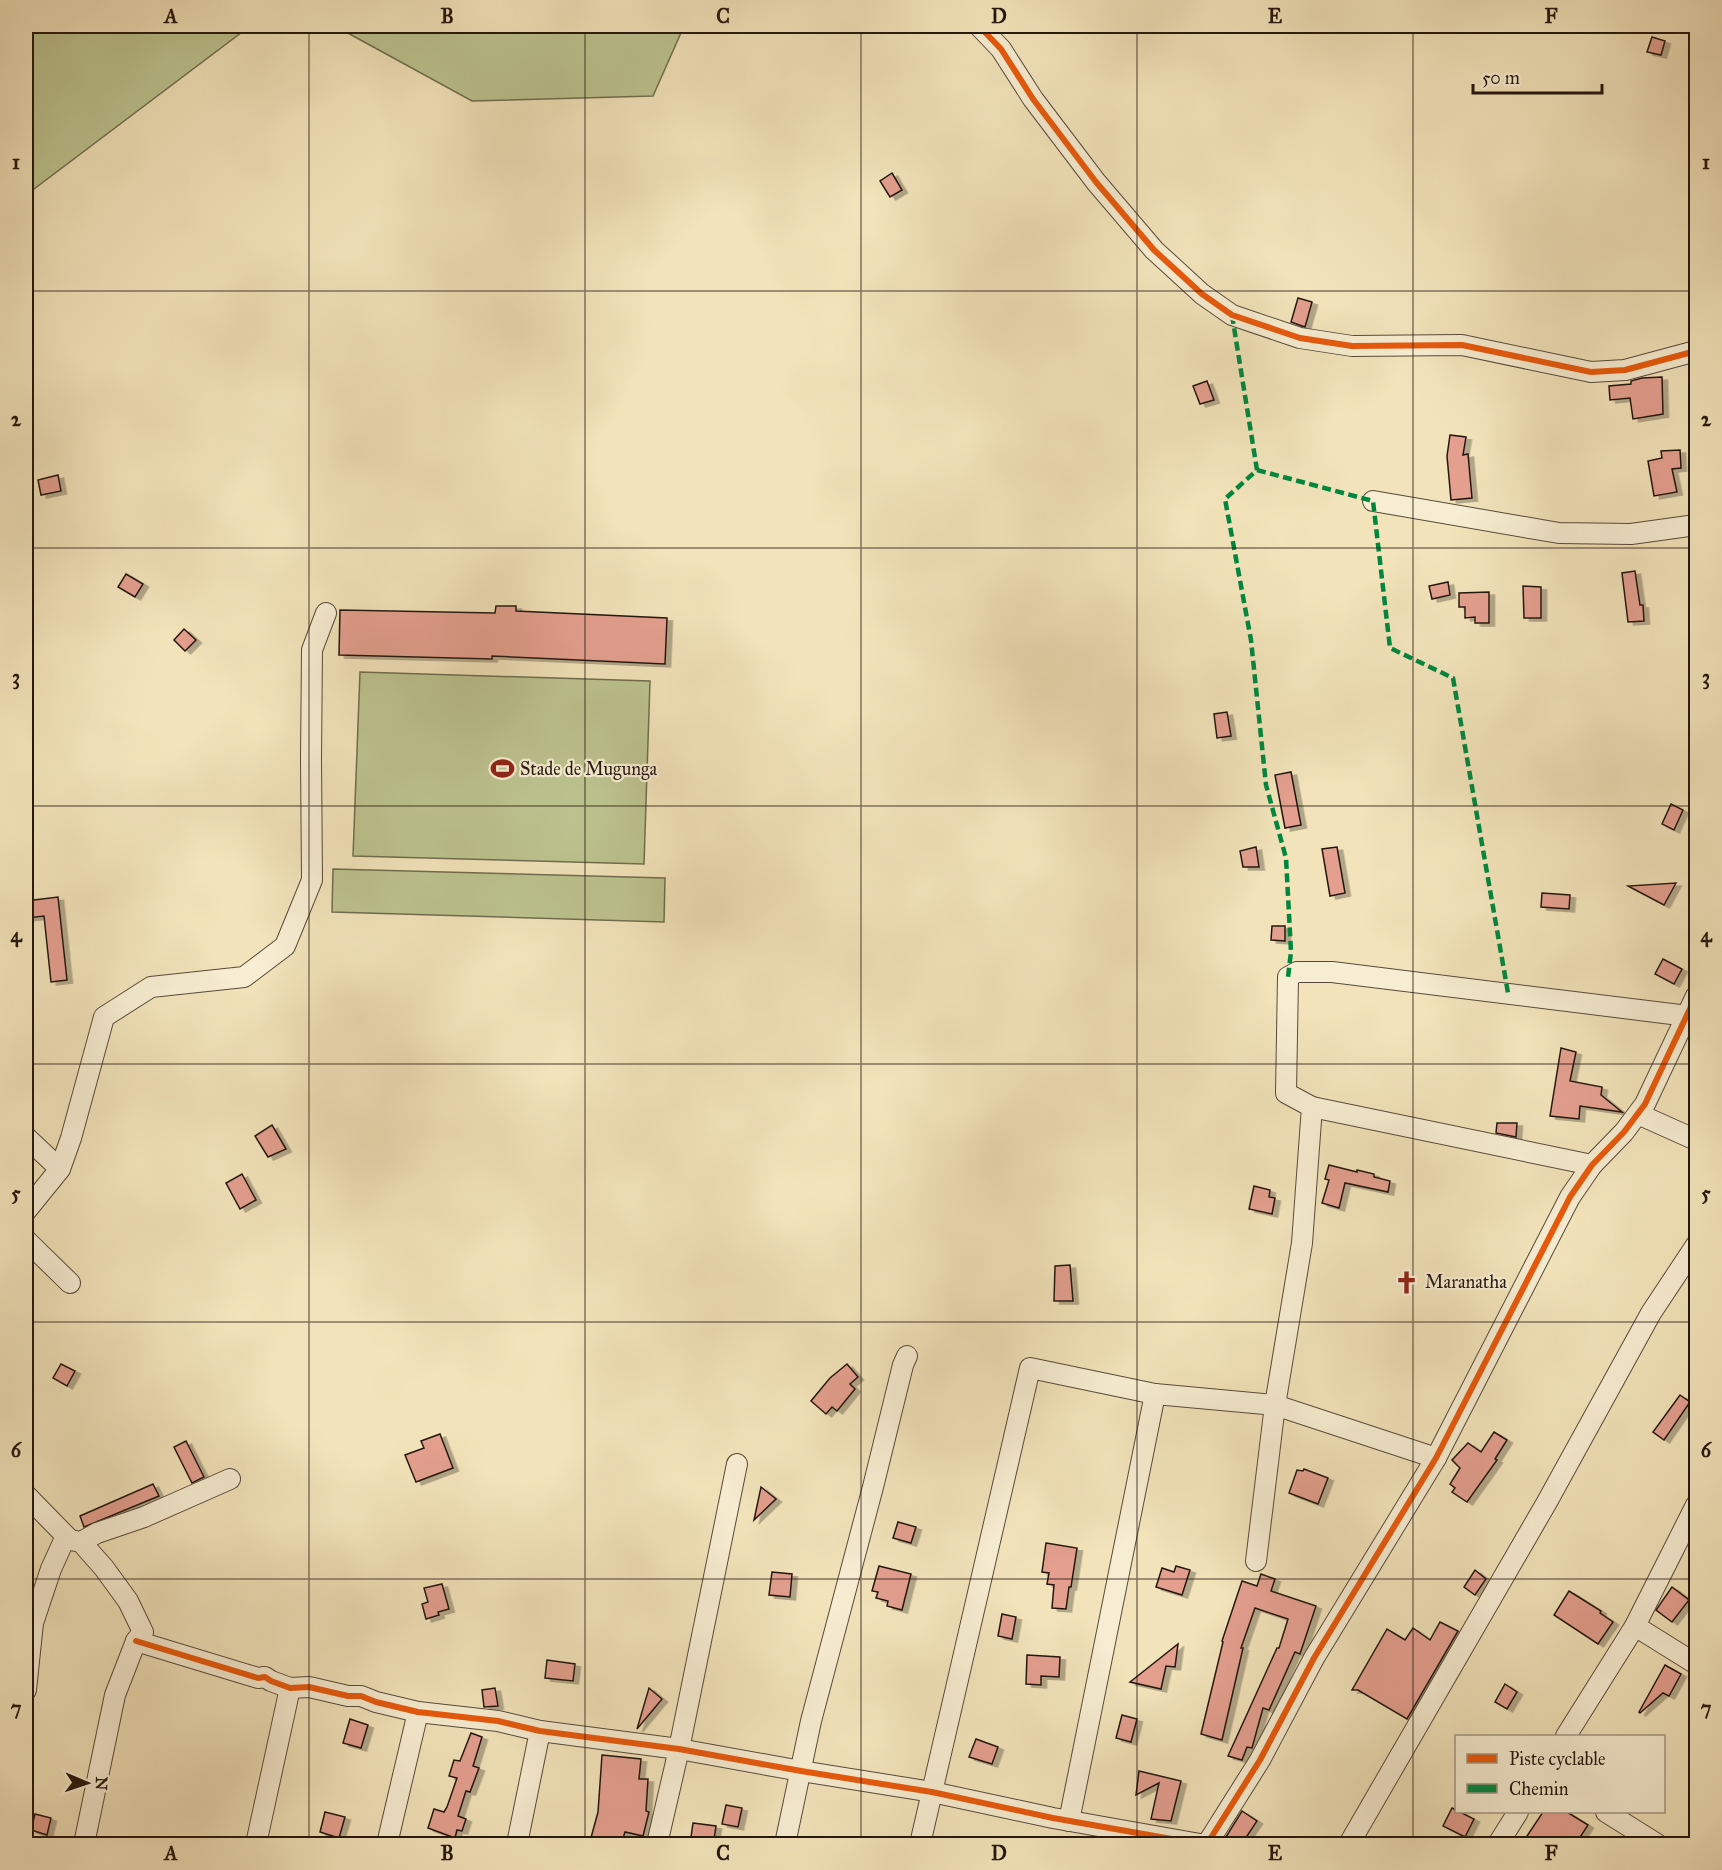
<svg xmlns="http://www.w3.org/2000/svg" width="1722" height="1870" viewBox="0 0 1722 1870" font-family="'IM FELL Great Primer',serif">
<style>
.green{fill:#bcc38f;stroke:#706d4f;stroke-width:1.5}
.building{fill:#e49f8f;stroke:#24170f;stroke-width:1.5;filter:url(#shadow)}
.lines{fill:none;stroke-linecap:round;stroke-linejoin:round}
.minor-casing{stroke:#584a3a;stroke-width:22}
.minor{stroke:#f7edd2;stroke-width:20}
.quiet{stroke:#00873e;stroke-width:4.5;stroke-dasharray:9 4.5;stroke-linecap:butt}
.cycleway-casing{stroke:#f7edd2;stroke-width:10}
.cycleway{stroke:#e8590c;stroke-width:6}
.grid{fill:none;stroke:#24170f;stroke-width:1.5;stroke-opacity:0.55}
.labels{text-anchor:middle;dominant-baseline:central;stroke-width:4.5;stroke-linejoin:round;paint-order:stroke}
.poi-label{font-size:18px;fill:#24170f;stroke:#f7edd2;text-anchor:start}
.neatline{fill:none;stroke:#24170f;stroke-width:2}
.grid-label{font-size:20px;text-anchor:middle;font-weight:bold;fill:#24170f}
</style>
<defs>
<filter id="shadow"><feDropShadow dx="5.5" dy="3" stdDeviation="0" flood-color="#0004"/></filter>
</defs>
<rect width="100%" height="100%" fill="#f2e3ba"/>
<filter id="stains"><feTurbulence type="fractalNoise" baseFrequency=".00333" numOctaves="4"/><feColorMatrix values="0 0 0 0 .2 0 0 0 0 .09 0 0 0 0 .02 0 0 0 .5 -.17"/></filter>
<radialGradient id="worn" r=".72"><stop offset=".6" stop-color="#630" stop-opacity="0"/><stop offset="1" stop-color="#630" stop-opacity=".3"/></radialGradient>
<!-- green -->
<g class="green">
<polygon points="26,26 250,26 26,195"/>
<polygon points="335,26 684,26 653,96 472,101"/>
<polygon points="360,672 650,681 644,864 353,856"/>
<polygon points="333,869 665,878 664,922 332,912"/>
</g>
<!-- building -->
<g class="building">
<polygon points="1652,37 1665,41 1661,55 1647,52"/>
<polygon points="892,173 902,190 890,197 880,181"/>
<polygon points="1298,298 1312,302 1305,327 1291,322"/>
<polygon points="1662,377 1663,414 1633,419 1630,398 1610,400 1609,386 1631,384 1631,381 1642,378"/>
<polygon points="1207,381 1214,400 1200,404 1193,386"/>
<polygon points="1450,435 1466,437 1463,455 1468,454 1472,498 1451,500 1447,456"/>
<polygon points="1680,450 1681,468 1672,469 1677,492 1654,496 1648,461 1662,458 1661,451"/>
<polygon points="58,475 61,491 41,495 38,480"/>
<polygon points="1635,571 1640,605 1643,605 1644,621 1628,622 1622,573"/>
<polygon points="126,574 143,584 135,597 118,587"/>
<polygon points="1448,582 1450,595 1432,599 1429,586"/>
<polygon points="1523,586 1541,587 1541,618 1524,618"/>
<polygon points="1489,592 1489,623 1475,623 1475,617 1465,618 1465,607 1459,607 1459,593"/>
<polygon points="496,606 516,606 516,611 667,618 665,664 492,656 492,659 339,655 340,610 495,613"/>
<polygon points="184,629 196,640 185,651 174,640"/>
<polygon points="1227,712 1231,736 1217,738 1214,714"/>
<polygon points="1291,772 1301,825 1285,828 1275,775"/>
<polygon points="1671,804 1683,810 1674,830 1662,824"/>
<polygon points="1256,847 1259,867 1243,867 1240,851"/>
<polygon points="1337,847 1345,893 1330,896 1322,849"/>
<polygon points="1676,883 1664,905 1628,886"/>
<polygon points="1542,893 1570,895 1569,909 1541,907"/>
<polygon points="58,897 67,980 51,982 44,916 26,918 26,901"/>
<polygon points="1272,926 1285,926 1285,941 1271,940"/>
<polygon points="1663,959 1682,969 1674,984 1655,974"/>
<polygon points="1561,1048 1576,1052 1570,1081 1602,1087 1601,1095 1622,1112 1580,1106 1579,1119 1550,1116"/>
<polygon points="1497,1123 1517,1123 1516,1137 1496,1133"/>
<polygon points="272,1125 286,1149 268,1157 255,1136"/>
<polygon points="1329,1165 1357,1172 1357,1170 1374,1174 1374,1177 1390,1181 1388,1192 1345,1183 1339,1208 1322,1203 1329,1180 1325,1179"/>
<polygon points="242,1174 256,1200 240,1209 226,1183"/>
<polygon points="1254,1186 1270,1190 1269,1197 1275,1198 1272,1214 1249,1209"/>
<polygon points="1070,1265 1073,1301 1054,1301 1055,1266"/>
<polygon points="61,1364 75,1371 67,1386 53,1378"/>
<polygon points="847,1364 858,1377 850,1384 855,1389 837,1411 832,1407 826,1414 811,1401 830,1378"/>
<polygon points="1680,1395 1690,1402 1664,1440 1653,1432"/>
<polygon points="1494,1432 1507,1440 1495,1459 1497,1460 1467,1502 1452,1492 1455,1488 1450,1484 1460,1468 1452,1460 1468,1443 1481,1452"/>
<polygon points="440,1434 453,1468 416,1482 405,1455 424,1448 421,1441"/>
<polygon points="186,1441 204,1477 192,1483 174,1447"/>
<polygon points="1304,1469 1328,1478 1318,1504 1289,1493 1297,1470 1303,1471"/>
<polygon points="153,1484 159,1496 84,1527 80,1516"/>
<polygon points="761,1487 776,1499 754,1520"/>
<polygon points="898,1522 916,1527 911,1543 893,1538"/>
<polygon points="1046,1543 1077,1548 1071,1587 1069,1587 1066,1609 1052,1608 1054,1585 1047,1584 1049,1573 1042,1572"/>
<polygon points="879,1566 911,1574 902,1610 887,1606 888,1601 876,1598 878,1592 872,1591"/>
<polygon points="1176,1566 1190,1570 1182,1595 1156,1587 1162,1568 1174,1572"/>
<polygon points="1475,1570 1486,1579 1475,1595 1464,1587"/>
<polygon points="772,1572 792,1574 790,1597 769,1595"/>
<polygon points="1261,1574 1275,1579 1271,1591 1316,1606 1300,1654 1295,1652 1269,1710 1263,1708 1252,1748 1247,1747 1242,1760 1228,1756 1277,1648 1279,1648 1288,1619 1255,1608 1241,1648 1243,1648 1222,1740 1201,1734 1223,1642 1222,1641 1242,1581 1257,1586"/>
<polygon points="442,1584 449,1609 438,1612 439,1615 426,1619 422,1604 428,1602 424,1588"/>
<polygon points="1672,1587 1689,1600 1672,1622 1656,1610"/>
<polygon points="1569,1591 1601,1611 1600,1613 1613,1622 1598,1644 1554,1615"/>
<polygon points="1002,1614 1016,1617 1012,1639 998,1636"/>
<polygon points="1440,1622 1458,1631 1407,1719 1358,1690 1352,1690 1387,1629 1405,1640 1413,1628 1430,1640"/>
<polygon points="1178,1644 1175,1667 1166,1666 1161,1689 1130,1682"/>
<polygon points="1027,1655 1060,1657 1059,1677 1041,1676 1041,1685 1026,1684"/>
<polygon points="547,1660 575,1664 573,1681 545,1678"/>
<polygon points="1665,1665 1681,1674 1669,1696 1663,1693 1640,1713 1639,1712"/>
<polygon points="1505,1684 1517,1692 1507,1709 1495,1702"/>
<polygon points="495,1688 498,1706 484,1707 482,1690"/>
<polygon points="649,1688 662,1699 637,1729"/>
<polygon points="1122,1715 1137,1719 1131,1742 1116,1738"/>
<polygon points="350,1719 368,1725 361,1748 343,1743"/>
<polygon points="471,1733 482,1737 473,1766 479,1768 470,1792 466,1791 458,1816 466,1819 462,1831 457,1830 455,1838 428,1828 434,1809 444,1812 447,1807 457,1778 449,1776 454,1760 460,1761"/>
<polygon points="976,1739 998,1747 992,1764 969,1757"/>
<polygon points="602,1755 641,1759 639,1779 648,1779 646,1811 649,1812 643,1836 625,1832 621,1845 589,1845 598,1812"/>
<polygon points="1139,1771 1181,1781 1171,1821 1151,1819 1159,1783 1136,1795"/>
<polygon points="726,1805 742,1808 738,1827 722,1824"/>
<polygon points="1452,1808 1474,1819 1465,1837 1443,1826"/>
<polygon points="1242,1811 1257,1821 1241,1845 1221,1845"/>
<polygon points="325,1812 345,1817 339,1838 320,1832"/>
<polygon points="1543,1812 1567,1812 1588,1825 1575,1845 1521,1845"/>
<polygon points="35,1814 51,1818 47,1835 31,1830"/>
<polygon points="693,1823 716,1826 714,1840 691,1837"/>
</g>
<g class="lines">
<defs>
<g id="minor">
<polyline points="979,26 1001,49 1033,99 1096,182 1154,250 1202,294 1232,315 1300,338 1352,346 1462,345 1591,372 1625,370 1696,351"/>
<polyline points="1373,501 1559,533 1631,534 1696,525"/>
<polyline points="1638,1114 1696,1140"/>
<polyline points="26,1137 60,1169 26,1211"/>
<polyline points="1592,1165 1312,1107 1286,1093 1288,977 1297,972 1332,972 1688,1016"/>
<polyline points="60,1169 71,1138 104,1017 151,987 244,977 285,946 312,880 311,759 312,650 326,613"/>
<polyline points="26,1240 70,1283"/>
<polyline points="26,1495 70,1540 81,1542 104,1568 128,1601 143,1632 136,1641 115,1695 84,1844"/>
<polyline points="81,1542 97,1533 144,1517 230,1479"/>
<polyline points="1256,1561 1275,1405 1302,1243 1312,1107"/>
<polyline points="1635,1626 1696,1664"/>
<polyline points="136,1641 258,1678 265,1677 271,1681 290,1688 309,1687 348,1696 361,1696 376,1702 418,1712 498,1721 540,1731 679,1749 801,1771 932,1792 1053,1818 1200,1844"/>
<polyline points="26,1690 33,1623 51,1569 66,1536"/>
<polyline points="1566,1736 1635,1626 1696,1505"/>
<polyline points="1606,1812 1657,1844"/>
<polyline points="1069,1821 1155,1394"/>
<polyline points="256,1844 290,1688"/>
<polyline points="387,1844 418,1712"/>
<polyline points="517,1844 540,1731"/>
<polyline points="657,1844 679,1749 737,1464"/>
<polyline points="785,1844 811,1721 873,1487 903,1365 907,1356"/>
<polyline points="920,1844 1030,1368 1155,1394 1275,1405 1436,1458"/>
<polyline points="1207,1844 1260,1760 1314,1658 1436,1458 1570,1197 1592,1165 1624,1132 1645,1104 1696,996"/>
<polyline points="1349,1844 1547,1502 1651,1313 1696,1245"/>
<polyline points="1498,1844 1518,1812"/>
</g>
</defs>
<!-- minor casing -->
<use href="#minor" class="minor-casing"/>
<!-- minor -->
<use href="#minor" class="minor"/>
<!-- quiet -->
<g class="quiet">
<polyline points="1232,315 1257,470 1225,499 1251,640 1266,785 1286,858 1291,952 1288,977"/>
<polyline points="1257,470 1373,501 1390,648 1453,678 1508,993"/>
</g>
<defs>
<g id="cycleway">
<polyline points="979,26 1001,49 1033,99 1096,182 1154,250 1202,294 1232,315 1300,338 1352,346 1462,345 1591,372 1625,370 1696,351"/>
<polyline points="136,1641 258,1678 265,1677 271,1681 290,1688 309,1687 348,1696 361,1696 376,1702 418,1712 498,1721 540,1731 679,1749 801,1771 932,1792 1053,1818 1200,1844"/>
<polyline points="1207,1844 1260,1760 1314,1658 1436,1458 1570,1197 1592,1165 1624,1132 1645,1104 1696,996"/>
</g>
</defs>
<!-- cycleway casing -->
<use href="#cycleway" class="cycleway-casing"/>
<!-- cycleway -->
<use href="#cycleway" class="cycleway"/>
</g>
<!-- grid -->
<path class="grid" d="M309 26V1844M585 26V1844M861 26V1844M1137 26V1844M1413 26V1844M26 291H1696M26 548H1696M26 806H1696M26 1064H1696M26 1322H1696M26 1579H1696"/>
<!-- icons -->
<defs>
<symbol id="stadium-bare" viewBox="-9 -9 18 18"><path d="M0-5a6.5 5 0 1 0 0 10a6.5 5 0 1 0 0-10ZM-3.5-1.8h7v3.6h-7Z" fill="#8f2418" stroke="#f7edd2" stroke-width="2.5" paint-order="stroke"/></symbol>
<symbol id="church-bare" viewBox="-9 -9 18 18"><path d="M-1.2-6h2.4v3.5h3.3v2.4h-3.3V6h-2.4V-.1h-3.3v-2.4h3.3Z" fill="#8f2418" stroke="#f7edd2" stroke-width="2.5" paint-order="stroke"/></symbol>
</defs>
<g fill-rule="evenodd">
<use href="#stadium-bare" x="486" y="752" width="33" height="33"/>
<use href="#church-bare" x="1390" y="1266" width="33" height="33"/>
</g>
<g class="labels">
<!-- poi labels -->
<g class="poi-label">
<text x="520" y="769">Stade de Mugunga</text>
<text x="1425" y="1282">Maranatha</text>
</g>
</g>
<!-- margin -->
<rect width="1722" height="1870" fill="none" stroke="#f2e3ba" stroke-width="66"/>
<!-- legend -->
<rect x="1455" y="1735" width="210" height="78" fill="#f7edd2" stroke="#a39784" stroke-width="1.5"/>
<rect x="1467" y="1754" width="30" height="9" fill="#e8590c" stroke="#a39784" stroke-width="1.5"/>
<text x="1509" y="1765" font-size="18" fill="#24170f">Piste cyclable</text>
<rect x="1467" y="1784" width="30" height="9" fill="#00873e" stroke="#a39784" stroke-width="1.5"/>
<text x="1509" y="1795" font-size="18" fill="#24170f">Chemin</text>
<!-- north arrow -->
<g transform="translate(87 1783) rotate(92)" stroke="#f7edd2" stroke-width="4.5" paint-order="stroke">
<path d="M0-4.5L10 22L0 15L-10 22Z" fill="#24170f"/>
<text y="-9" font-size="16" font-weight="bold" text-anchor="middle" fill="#24170f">N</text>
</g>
<!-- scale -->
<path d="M1473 84v9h129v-9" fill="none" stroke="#24170f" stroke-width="3"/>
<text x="1482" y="84" font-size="18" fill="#24170f" stroke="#f7edd2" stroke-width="4.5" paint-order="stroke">50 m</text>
<rect x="33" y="33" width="1656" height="1804" class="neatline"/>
<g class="grid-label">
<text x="171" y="23">A</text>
<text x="447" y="23">B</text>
<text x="723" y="23">C</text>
<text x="999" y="23">D</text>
<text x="1275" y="23">E</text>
<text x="1551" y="23">F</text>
<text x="16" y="169">1</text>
<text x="1706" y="169">1</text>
<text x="16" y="426">2</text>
<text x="1706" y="426">2</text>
<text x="16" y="684">3</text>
<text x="1706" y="684">3</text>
<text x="16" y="942">4</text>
<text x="1706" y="942">4</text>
<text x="16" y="1200">5</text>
<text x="1706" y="1200">5</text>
<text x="16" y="1457">6</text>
<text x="1706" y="1457">6</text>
<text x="16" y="1715">7</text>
<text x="1706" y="1715">7</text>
<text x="171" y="1860">A</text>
<text x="447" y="1860">B</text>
<text x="723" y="1860">C</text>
<text x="999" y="1860">D</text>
<text x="1275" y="1860">E</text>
<text x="1551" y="1860">F</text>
</g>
<rect width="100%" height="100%" filter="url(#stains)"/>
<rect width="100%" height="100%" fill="url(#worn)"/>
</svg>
